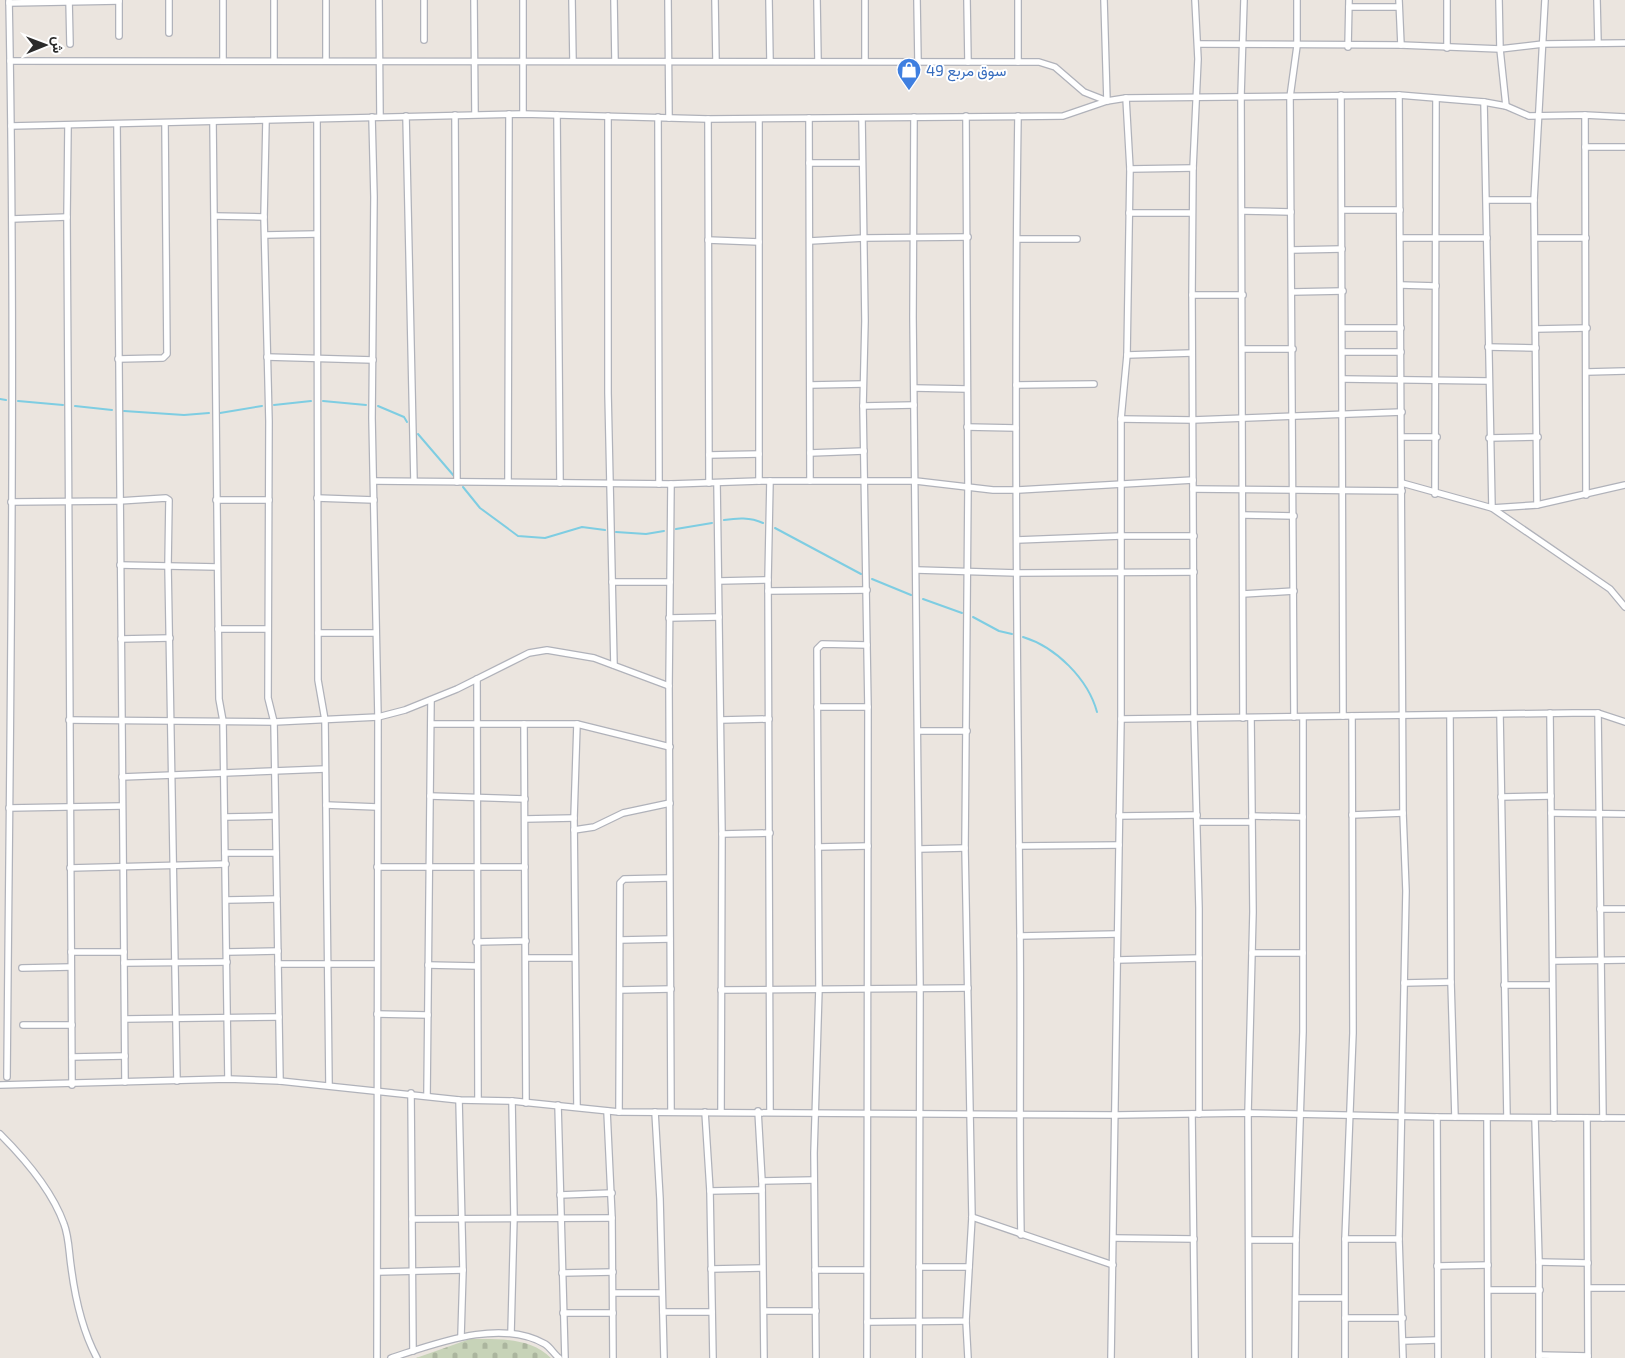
<svg xmlns="http://www.w3.org/2000/svg" width="1625" height="1358" viewBox="0 0 1625 1358" font-family="'Exo 2',Vazirmatn,sans-serif">
<style>
.cemetery{fill:url(#cemetery-stones)}
.lines{fill:none;stroke-linecap:round;stroke-linejoin:round}
.stream{stroke:#7ecde2;stroke-width:2}
.street-casing{stroke:#b0b2ba;stroke-width:8}
.street{stroke:#fff;stroke-width:5.5}
.labels{text-anchor:middle;dominant-baseline:central;stroke-width:4;stroke-linejoin:round;paint-order:stroke}
.shop-label{font-size:15px;fill:#366cbe;stroke:#fff;text-anchor:start}
</style>
<defs>
<pattern id="cemetery-stones" width="16" height="16" patternUnits="userSpaceOnUse" patternTransform="scale(1.25)"><rect width="16" height="16" fill="#c7d3b8"/><path d="M2 7V4a2 2 0 0 1 4 0v3zM10 15v-3a2 2 0 0 1 4 0v3z" fill="#abb59e"/></pattern>
</defs>
<rect width="100%" height="100%" fill="#ebe5df"/>
<!-- cemetery -->
<path class="cemetery" d="M470 1339C498 1339 530 1337 551 1358H416Z"/>
<g class="lines">
<!-- stream -->
<g class="stream">
<polyline points="0,399 6,400"/>
<polyline points="18,401 63,405"/>
<polyline points="323,401 366,405"/>
<polyline points="274,405 311,401"/>
<polyline points="75,406 112,410"/>
<polyline points="378,406 404,417 407,422"/>
<polyline points="124,411 184,415 209,413"/>
<polyline points="220,413 262,406"/>
<polyline points="418,434 454,476"/>
<polyline points="463,487 480,508 518,536 545,538 582,527 605,530"/>
<path d="M724 520C737 518 750 517 763 523"/>
<polyline points="775,528 861,574"/>
<polyline points="676,529 712,523"/>
<polyline points="616,532 646,534 664,531"/>
<polyline points="872,579 911,595"/>
<polyline points="923,599 962,613"/>
<polyline points="973,617 999,631 1012,634"/>
<path d="M1023 637C1056 647 1088 679 1097 712"/>
</g>
<defs>
<g id="street">
<polyline points="69,0 70,44"/>
<polyline points="119,0 119,36"/>
<polyline points="169,0 169,33"/>
<polyline points="379,0 380,117"/>
<polyline points="424,0 424,40"/>
<polyline points="474,0 475,114"/>
<polyline points="523,0 523,114"/>
<polyline points="572,0 573,61"/>
<polyline points="614,0 615,61"/>
<polyline points="668,0 669,118"/>
<polyline points="715,0 716,61"/>
<polyline points="769,0 770,61"/>
<polyline points="817,0 818,61"/>
<polyline points="865,0 865,61"/>
<polyline points="917,0 918,62"/>
<polyline points="967,0 968,62"/>
<polyline points="1018,0 1018,62"/>
<polyline points="1195,0 1198,59 1193,168 1192,295 1194,718 1199,908 1199,1114"/>
<polyline points="1399,0 1401,45"/>
<polyline points="1499,0 1500,49 1506,106"/>
<polyline points="1597,0 1598,43"/>
<polyline points="9,3 119,1"/>
<polyline points="1349,7 1398,7"/>
<polyline points="1198,44 1401,45 1500,49 1543,44 1625,43"/>
<polyline points="1348,47 1349,0"/>
<polyline points="1447,48 1447,0"/>
<polyline points="10,61 1039,62 1055,67 1084,92 1107,101 1104,0"/>
<polyline points="223,61 223,0"/>
<polyline points="274,61 274,0"/>
<polyline points="326,61 326,0"/>
<polyline points="1341,95 1343,716"/>
<polyline points="1399,95 1403,813 1406,891 1399,1239 1403,1358"/>
<polyline points="1484,102 1492,508 1610,589 1625,607"/>
<polyline points="455,115 457,482"/>
<polyline points="557,115 560,483"/>
<polyline points="1585,115 1586,495"/>
<polyline points="406,116 414,481"/>
<polyline points="608,116 608,393 614,665"/>
<path d="M1018 116C1014 388 1017 659 1020 931 1021 1033 1019 1134 1021 1235"/>
<polyline points="372,117 374,197 372,418 378,717 377,1358"/>
<polyline points="658,117 659,484"/>
<polyline points="914,117 913,318 920,988 919,1358"/>
<polyline points="809,118 810,481"/>
<polyline points="862,118 865,321 863,406 868,707 867,1358"/>
<polyline points="317,119 318,680 325,720 329,1085"/>
<polyline points="708,119 709,483"/>
<polyline points="266,121 264,217 269,421 268,698 274,722 280,1081"/>
<polyline points="213,122 219,699 223,721 228,1079"/>
<polyline points="117,125 125,1082"/>
<polyline points="11,126 523,114 708,119 1063,116 1107,101 1126,98 1399,95 1484,102 1506,106 1529,116 1585,115 1625,117"/>
<polyline points="68,127 67,217 72,1085"/>
<polyline points="1585,147 1625,147"/>
<polyline points="809,163 862,163"/>
<polyline points="1130,169 1193,168"/>
<polyline points="1487,200 1534,200"/>
<polyline points="1342,210 1400,210"/>
<polyline points="1243,211 1291,212"/>
<polyline points="1129,213 1192,213"/>
<polyline points="215,216 264,217"/>
<polyline points="12,219 67,217"/>
<polyline points="265,235 317,234"/>
<polyline points="1400,238 1487,238"/>
<polyline points="1535,238 1586,238"/>
<polyline points="1017,239 1077,239"/>
<polyline points="708,240 759,242"/>
<polyline points="810,241 864,238 968,237"/>
<polyline points="1292,250 1342,249"/>
<polyline points="1401,285 1436,286"/>
<polyline points="1292,292 1343,291"/>
<polyline points="1192,295 1243,295"/>
<polyline points="1343,328 1401,328"/>
<polyline points="1536,329 1587,328"/>
<polyline points="1488,347 1536,348"/>
<polyline points="1243,349 1293,349"/>
<polyline points="1343,352 1401,352"/>
<polyline points="1127,355 1192,353"/>
<polyline points="267,357 373,360"/>
<polyline points="118,359 163,358 167,354 165,124"/>
<polyline points="1587,372 1625,371"/>
<polyline points="1344,379 1488,381"/>
<polyline points="810,385 863,384"/>
<polyline points="1016,385 1094,384"/>
<polyline points="914,388 967,389"/>
<polyline points="863,406 914,405"/>
<polyline points="1121,419 1193,420 1402,412"/>
<polyline points="967,427 1016,428"/>
<polyline points="1402,437 1437,437"/>
<polyline points="1489,438 1538,437"/>
<polyline points="810,453 864,451"/>
<polyline points="709,455 759,454"/>
<polyline points="374,481 671,484 759,481 916,481 993,490 1018,490 1193,480"/>
<polyline points="759,481 759,119"/>
<polyline points="770,481 768,580 770,1111"/>
<polyline points="508,482 509,114"/>
<polyline points="717,483 722,834 721,1112"/>
<polyline points="1402,483 1492,508 1537,505 1625,485"/>
<polyline points="671,484 669,686 671,1112"/>
<polyline points="1193,489 1402,491"/>
<polyline points="1435,494 1436,99"/>
<polyline points="317,498 374,500"/>
<polyline points="216,500 269,500"/>
<polyline points="11,502 119,501 166,498 169,500 168,566 177,1081"/>
<polyline points="1537,505 1534,200 1545,0"/>
<polyline points="1243,515 1294,516"/>
<polyline points="1017,540 1121,536 1194,536"/>
<polyline points="120,565 217,567"/>
<polyline points="917,570 1017,573 1194,572"/>
<polyline points="719,581 768,580"/>
<polyline points="612,582 670,582"/>
<polyline points="768,591 867,590"/>
<polyline points="1243,594 1294,591"/>
<polyline points="669,618 719,617"/>
<polyline points="218,629 268,629"/>
<polyline points="318,633 376,633"/>
<polyline points="121,639 170,638"/>
<polyline points="477,679 478,1100"/>
<polyline points="817,707 868,707"/>
<polyline points="1550,713 1554,1118"/>
<polyline points="1598,713 1603,1118"/>
<polyline points="1500,714 1507,1117"/>
<polyline points="1450,715 1451,982 1455,1117"/>
<polyline points="1294,717 1290,97 1297,46 1297,0"/>
<polyline points="1243,718 1241,95 1244,0"/>
<polyline points="1121,719 1573,713 1598,713 1625,722"/>
<polyline points="69,720 274,722 378,717 405,710 457,689 529,653 547,650 594,658 669,686"/>
<polyline points="721,720 769,719"/>
<polyline points="431,724 577,724 670,747"/>
<polyline points="524,724 526,1103"/>
<polyline points="577,724 574,818 577,1107"/>
<polyline points="918,731 967,731"/>
<polyline points="122,777 325,769"/>
<polyline points="430,796 525,799"/>
<polyline points="1501,797 1551,796"/>
<polyline points="326,805 377,807"/>
<polyline points="9,808 122,806"/>
<polyline points="1551,813 1625,814"/>
<polyline points="1352,815 1403,813"/>
<polyline points="1119,816 1197,815"/>
<polyline points="1252,816 1303,817"/>
<polyline points="225,817 275,816"/>
<polyline points="525,819 574,818"/>
<polyline points="1197,822 1251,822"/>
<polyline points="574,830 594,827 623,813 670,803"/>
<polyline points="722,834 770,833"/>
<polyline points="1019,846 1119,845"/>
<polyline points="818,847 868,846"/>
<polyline points="919,849 965,848"/>
<polyline points="225,853 276,853"/>
<polyline points="377,867 525,867"/>
<polyline points="70,868 226,864"/>
<polyline points="226,900 277,899"/>
<polyline points="1600,909 1625,909"/>
<polyline points="1020,936 1117,934"/>
<polyline points="620,940 670,939"/>
<polyline points="476,942 526,941"/>
<polyline points="71,952 124,952"/>
<polyline points="227,952 278,951"/>
<polyline points="1252,953 1303,953"/>
<polyline points="526,958 575,958"/>
<polyline points="1117,960 1199,958"/>
<polyline points="1553,961 1625,960"/>
<polyline points="124,963 227,962"/>
<polyline points="278,964 377,964"/>
<polyline points="428,965 476,966"/>
<polyline points="22,968 71,967"/>
<polyline points="1404,983 1451,982"/>
<polyline points="1504,985 1551,985"/>
<polyline points="620,990 671,989"/>
<polyline points="721,990 968,988"/>
<polyline points="377,1014 428,1015"/>
<polyline points="125,1019 279,1017"/>
<polyline points="23,1025 72,1025"/>
<polyline points="72,1057 125,1056"/>
<path d="M7 1077C10 718 16 359 9 0"/>
<polyline points="0,1085 228,1079 280,1081 459,1100 512,1101 619,1112 1116,1115 1248,1113 1437,1117 1625,1118"/>
<polyline points="411,1093 413,1351"/>
<polyline points="427,1096 431,700"/>
<polyline points="459,1100 463,1270 461,1336"/>
<polyline points="558,1105 565,1358"/>
<polyline points="607,1111 612,1218 613,1358"/>
<polyline points="758,1111 762,1181 764,1358"/>
<polyline points="619,1112 620,883 624,879 669,878"/>
<polyline points="655,1112 660,1199 664,1358"/>
<polyline points="705,1112 710,1191 713,1358"/>
<polyline points="1192,1114 1195,1358"/>
<polyline points="1437,1117 1438,1358"/>
<polyline points="1487,1118 1488,1358"/>
<polyline points="1535,1118 1539,1262 1539,1358"/>
<polyline points="1587,1118 1588,1358"/>
<path d="M0 1134C25 1159 52 1190 64 1224 69 1237 69 1253 71 1266 75 1298 82 1330 97 1358"/>
<polyline points="762,1181 814,1180"/>
<polyline points="710,1191 762,1190"/>
<polyline points="560,1195 612,1193"/>
<polyline points="972,1217 1113,1265"/>
<polyline points="412,1219 612,1218"/>
<polyline points="1114,1238 1194,1239"/>
<polyline points="1345,1239 1399,1239"/>
<polyline points="1249,1240 1296,1240"/>
<polyline points="1539,1262 1588,1263"/>
<polyline points="1437,1266 1488,1265"/>
<polyline points="919,1267 969,1267"/>
<polyline points="711,1269 762,1268"/>
<polyline points="815,1270 867,1270"/>
<polyline points="378,1272 463,1270"/>
<polyline points="562,1273 613,1272"/>
<polyline points="1588,1288 1625,1288"/>
<polyline points="1488,1290 1540,1290"/>
<polyline points="613,1293 662,1293"/>
<polyline points="1296,1298 1344,1298"/>
<polyline points="764,1311 816,1311"/>
<polyline points="663,1312 712,1312"/>
<polyline points="563,1313 613,1313"/>
<polyline points="1345,1318 1403,1318"/>
<polyline points="966,1321 968,1358"/>
<polyline points="867,1322 966,1321 972,1217 965,848 968,487 966,116"/>
<polyline points="511,1333 514,1217 512,1101"/>
<polyline points="1403,1341 1437,1340"/>
<polyline points="1539,1355 1588,1356"/>
<path d="M391 1358C435 1344 500 1318 545 1344 550 1347 554 1354 559 1358"/>
<polyline points="816,1358 814,1153 819,988 817,649 822,644 867,645"/>
<polyline points="1111,1358 1121,719 1121,419 1127,355 1130,169 1126,98"/>
<polyline points="1249,1358 1248,1113 1253,912 1251,718"/>
<polyline points="1295,1358 1296,1240 1303,1032 1303,717"/>
<polyline points="1345,1358 1345,1239 1353,1033 1352,716"/>
</g>
</defs>
<!-- street casing -->
<use href="#street" class="street-casing"/>
<!-- street -->
<use href="#street" class="street"/>
</g>
<!-- icons -->
<defs>
<symbol id="shop-pin" viewBox="-11 -11 22 30"><path d="M0 17L-7.5 6A9.5 9.5 0 1 1 7.5 6Z" fill="#3f7fe0" stroke="#fff"/><path d="M-5-2.5h2.3a2.7 3.5 0 0 1 5.4 0H5L5.5 6h-11ZM-1.5-2.5h3a1.5 2.3 0 0 0-3 0Z" fill="#fff"/></symbol>
</defs>
<g fill-rule="evenodd">
<use href="#shop-pin" x="895" y="56" width="28" height="38"/>
</g>
<g class="labels">
<!-- shop labels -->
<g class="shop-label">
<text x="926" y="70">سوق مربع 49</text>
</g>
</g>
<!-- north arrow -->
<g transform="translate(45 45) rotate(89)" stroke="#ffffff" stroke-width="4" paint-order="stroke">
<path d="M0-4L9 19L0 12L-9 19Z" fill="#2b2b2b"/>
<text y="-8" font-size="14" font-weight="bold" text-anchor="middle" fill="#2b2b2b">ش</text>
</g>
</svg>
